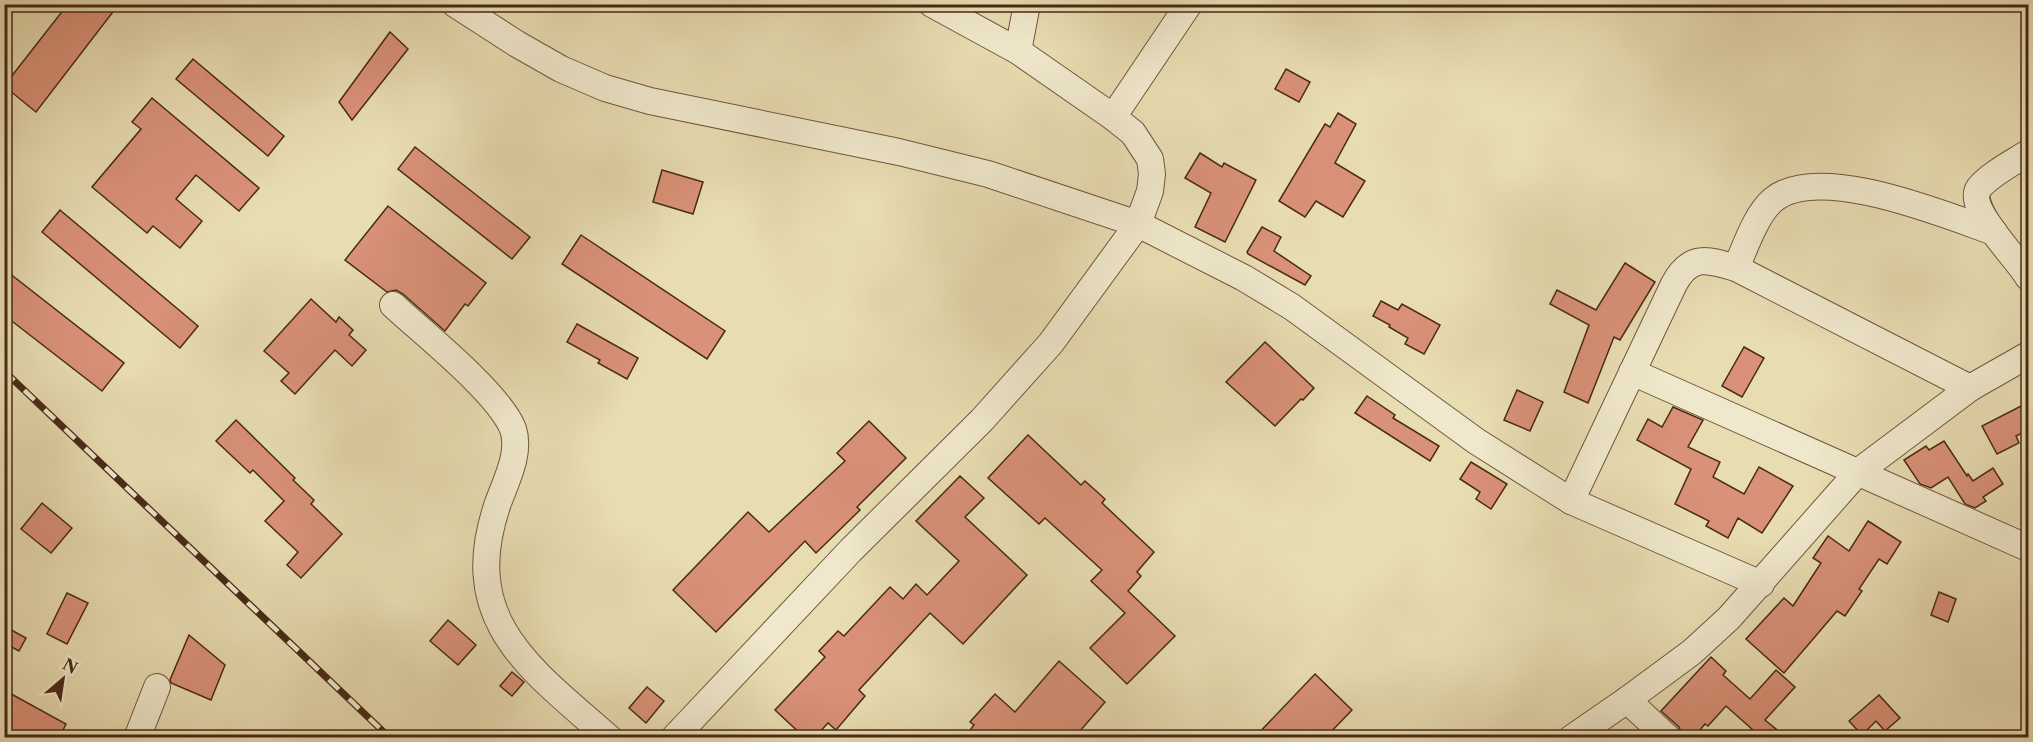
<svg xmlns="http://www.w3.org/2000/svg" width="2033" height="742" viewBox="0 0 2033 742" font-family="'Libre Caslon Text',serif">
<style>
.building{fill:#d99177;stroke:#482a16;stroke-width:1.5}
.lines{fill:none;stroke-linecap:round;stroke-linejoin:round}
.minor-casing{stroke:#70563d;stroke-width:28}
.minor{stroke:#f0e8cc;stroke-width:26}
.rail-casing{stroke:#482a16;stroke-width:7}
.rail{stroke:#f0e8cc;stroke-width:4.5;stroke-dasharray:14;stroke-linecap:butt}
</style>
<rect width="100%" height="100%" fill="#e8dcb1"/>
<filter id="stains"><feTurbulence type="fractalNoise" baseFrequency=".00333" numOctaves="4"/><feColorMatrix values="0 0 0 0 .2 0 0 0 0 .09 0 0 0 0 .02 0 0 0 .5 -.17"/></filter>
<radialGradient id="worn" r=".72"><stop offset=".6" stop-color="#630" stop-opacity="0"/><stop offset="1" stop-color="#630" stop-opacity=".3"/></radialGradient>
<!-- building -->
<g class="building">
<polygon points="68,4 119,4 36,112 4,86"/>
<polygon points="390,32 408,49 352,120 339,102"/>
<polygon points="193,59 284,136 268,156 176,79"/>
<polygon points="1286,69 1310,82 1299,102 1275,89"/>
<polygon points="152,98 259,188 239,211 196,175 176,199 202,221 180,248 153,226 147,233 92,187 141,129 132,122"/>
<polygon points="1338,113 1356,124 1335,163 1365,181 1343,217 1316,201 1305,217 1279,201 1325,124 1330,127"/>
<polygon points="415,147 530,237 512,259 398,169"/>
<polygon points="1200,153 1222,167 1224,163 1256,180 1225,242 1195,227 1211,193 1185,178"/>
<polygon points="662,170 703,182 693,214 653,202"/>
<polygon points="388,206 486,283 468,306 465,304 445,331 403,294 396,290 387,292 345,260"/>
<polygon points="60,210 198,326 180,348 42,232"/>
<polygon points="1262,227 1281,237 1274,251 1311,276 1305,285 1248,254 1247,252"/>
<polygon points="581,235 725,331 707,359 562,264"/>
<polygon points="1625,263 1655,282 1620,340 1614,337 1588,403 1564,392 1589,325 1550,304 1557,290 1596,310"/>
<polygon points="4,269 124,363 102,391 4,315"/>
<polygon points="311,299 336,322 339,317 353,330 349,335 366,350 352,366 335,350 295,394 281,381 289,373 264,351"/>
<polygon points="1381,301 1398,310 1402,304 1440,325 1424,354 1405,344 1408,338 1389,327 1390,325 1373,316"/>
<polygon points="577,324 638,358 627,379 598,363 600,360 567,342"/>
<polygon points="1265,342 1314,388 1303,400 1301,399 1275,426 1226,382"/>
<polygon points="1744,347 1764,358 1742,397 1722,386"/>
<polygon points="1517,390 1543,402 1530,431 1504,420"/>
<polygon points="1367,396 1395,415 1393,418 1439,446 1430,461 1355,413"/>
<polygon points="2023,405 2028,415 2028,430 2016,436 2019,443 1997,454 1982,426"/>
<polygon points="1673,407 1703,420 1688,447 1720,462 1713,477 1744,494 1759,467 1793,486 1762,533 1738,518 1728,538 1706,526 1709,521 1675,504 1691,469 1637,440 1648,419 1662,427"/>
<polygon points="236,420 295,478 293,480 314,500 311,504 342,534 301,578 287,565 298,552 265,521 284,501 253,470 250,473 216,441"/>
<polygon points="869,421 906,458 857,507 860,510 816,553 805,541 716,632 673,590 748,512 769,532 845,461 837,453"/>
<polygon points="1028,435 1081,485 1085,481 1105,499 1102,503 1154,552 1137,572 1141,576 1128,591 1175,636 1127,684 1090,648 1125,613 1091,581 1102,570 1045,518 1039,524 988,478"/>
<polygon points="1944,441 1967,476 1968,474 1973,481 1993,468 2003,484 1983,497 1986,501 1975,508 1965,504 1948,477 1931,488 1920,484 1904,460 1926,446 1929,450"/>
<polygon points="1471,462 1507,484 1491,509 1476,499 1480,492 1460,479"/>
<polygon points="960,476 984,498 965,517 1027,575 963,644 930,613 859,690 865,696 836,730 828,723 814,738 805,738 775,710 825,657 819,651 838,631 844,636 890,587 903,599 916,584 927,595 959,561 916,521"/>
<polygon points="42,503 72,528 51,553 21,529"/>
<polygon points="1868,521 1901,542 1887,564 1879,559 1859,589 1862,591 1845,616 1837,611 1784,673 1746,639 1784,598 1793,606 1821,563 1813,558 1828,536 1849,551"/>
<polygon points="1939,592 1956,599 1948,622 1931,615"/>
<polygon points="67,593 88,603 67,644 47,634"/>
<polygon points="448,620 476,645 458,665 430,641"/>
<polygon points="4,626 26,638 19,651 4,643"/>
<polygon points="189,635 225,665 211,700 171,683 170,680"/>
<polygon points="1711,657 1726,671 1723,675 1750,699 1776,670 1795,687 1765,720 1787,738 1762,738 1726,706 1708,726 1705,724 1693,738 1683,738 1679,727 1661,711"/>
<polygon points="1059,661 1105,702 1074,738 964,738 974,725 970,722 995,694 1015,712"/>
<polygon points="512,672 524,682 512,696 500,686"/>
<polygon points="1315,674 1352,710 1325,738 1254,738"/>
<polygon points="647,687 664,701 646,723 629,708"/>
<polygon points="4,690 66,724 59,738 4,738"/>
<polygon points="1879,695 1900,718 1885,731 1876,721 1862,735 1849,721"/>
</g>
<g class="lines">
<defs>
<g id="minor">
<polyline points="455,4 517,44 561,69 605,88 650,101 899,152 988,174 1138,224 1244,278 1292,307 1476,441 1571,501 1761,584"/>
<polyline points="1018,51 1027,4"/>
<polyline points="1113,117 1189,4"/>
<path d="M2028 153C2014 162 1989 175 1979 188 1965 208 2018 259 2028 277"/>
<path d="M1736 268C1745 248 1756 214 1773 200 1818 162 1945 215 1994 232"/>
<path d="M393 305C423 333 499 393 513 429 521 453 506 481 498 503 457 621 530 668 609 738"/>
<polyline points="1632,372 2028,548"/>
<path d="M1571 501 1674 284C1690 254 1707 259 1736 268L1970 388"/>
<polyline points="1627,700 1668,738"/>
<polyline points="137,738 157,687"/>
<polyline points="674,738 851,550 982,420 1051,343 1138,224 1150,191 1152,174 1150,159 1133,133 1113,117 1018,51 932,4"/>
<polyline points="1572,738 1627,700 1692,652 1729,618 1858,472 1970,388 2028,355"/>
</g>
</defs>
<!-- minor casing -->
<use href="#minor" class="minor-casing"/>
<!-- minor -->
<use href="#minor" class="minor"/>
<defs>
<polyline id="rail" points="4,371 390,738"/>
</defs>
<!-- rail casing -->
<use href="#rail" class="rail-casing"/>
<!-- rail -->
<use href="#rail" class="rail"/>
</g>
<!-- margin -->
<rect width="2033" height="742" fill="none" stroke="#e8dcb1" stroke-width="24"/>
<rect x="6" y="6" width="2021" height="730" fill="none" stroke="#482a16" stroke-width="3"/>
<rect x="12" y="12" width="2009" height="718" fill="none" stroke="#482a16" stroke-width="1.5"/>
<!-- north arrow -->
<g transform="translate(63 679) rotate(29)" stroke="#f0e8cc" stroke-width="4.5" paint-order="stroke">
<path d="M0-4.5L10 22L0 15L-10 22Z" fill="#482a16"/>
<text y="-9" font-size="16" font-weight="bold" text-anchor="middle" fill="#482a16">N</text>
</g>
<rect width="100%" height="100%" filter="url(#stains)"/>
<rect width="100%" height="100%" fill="url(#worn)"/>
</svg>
